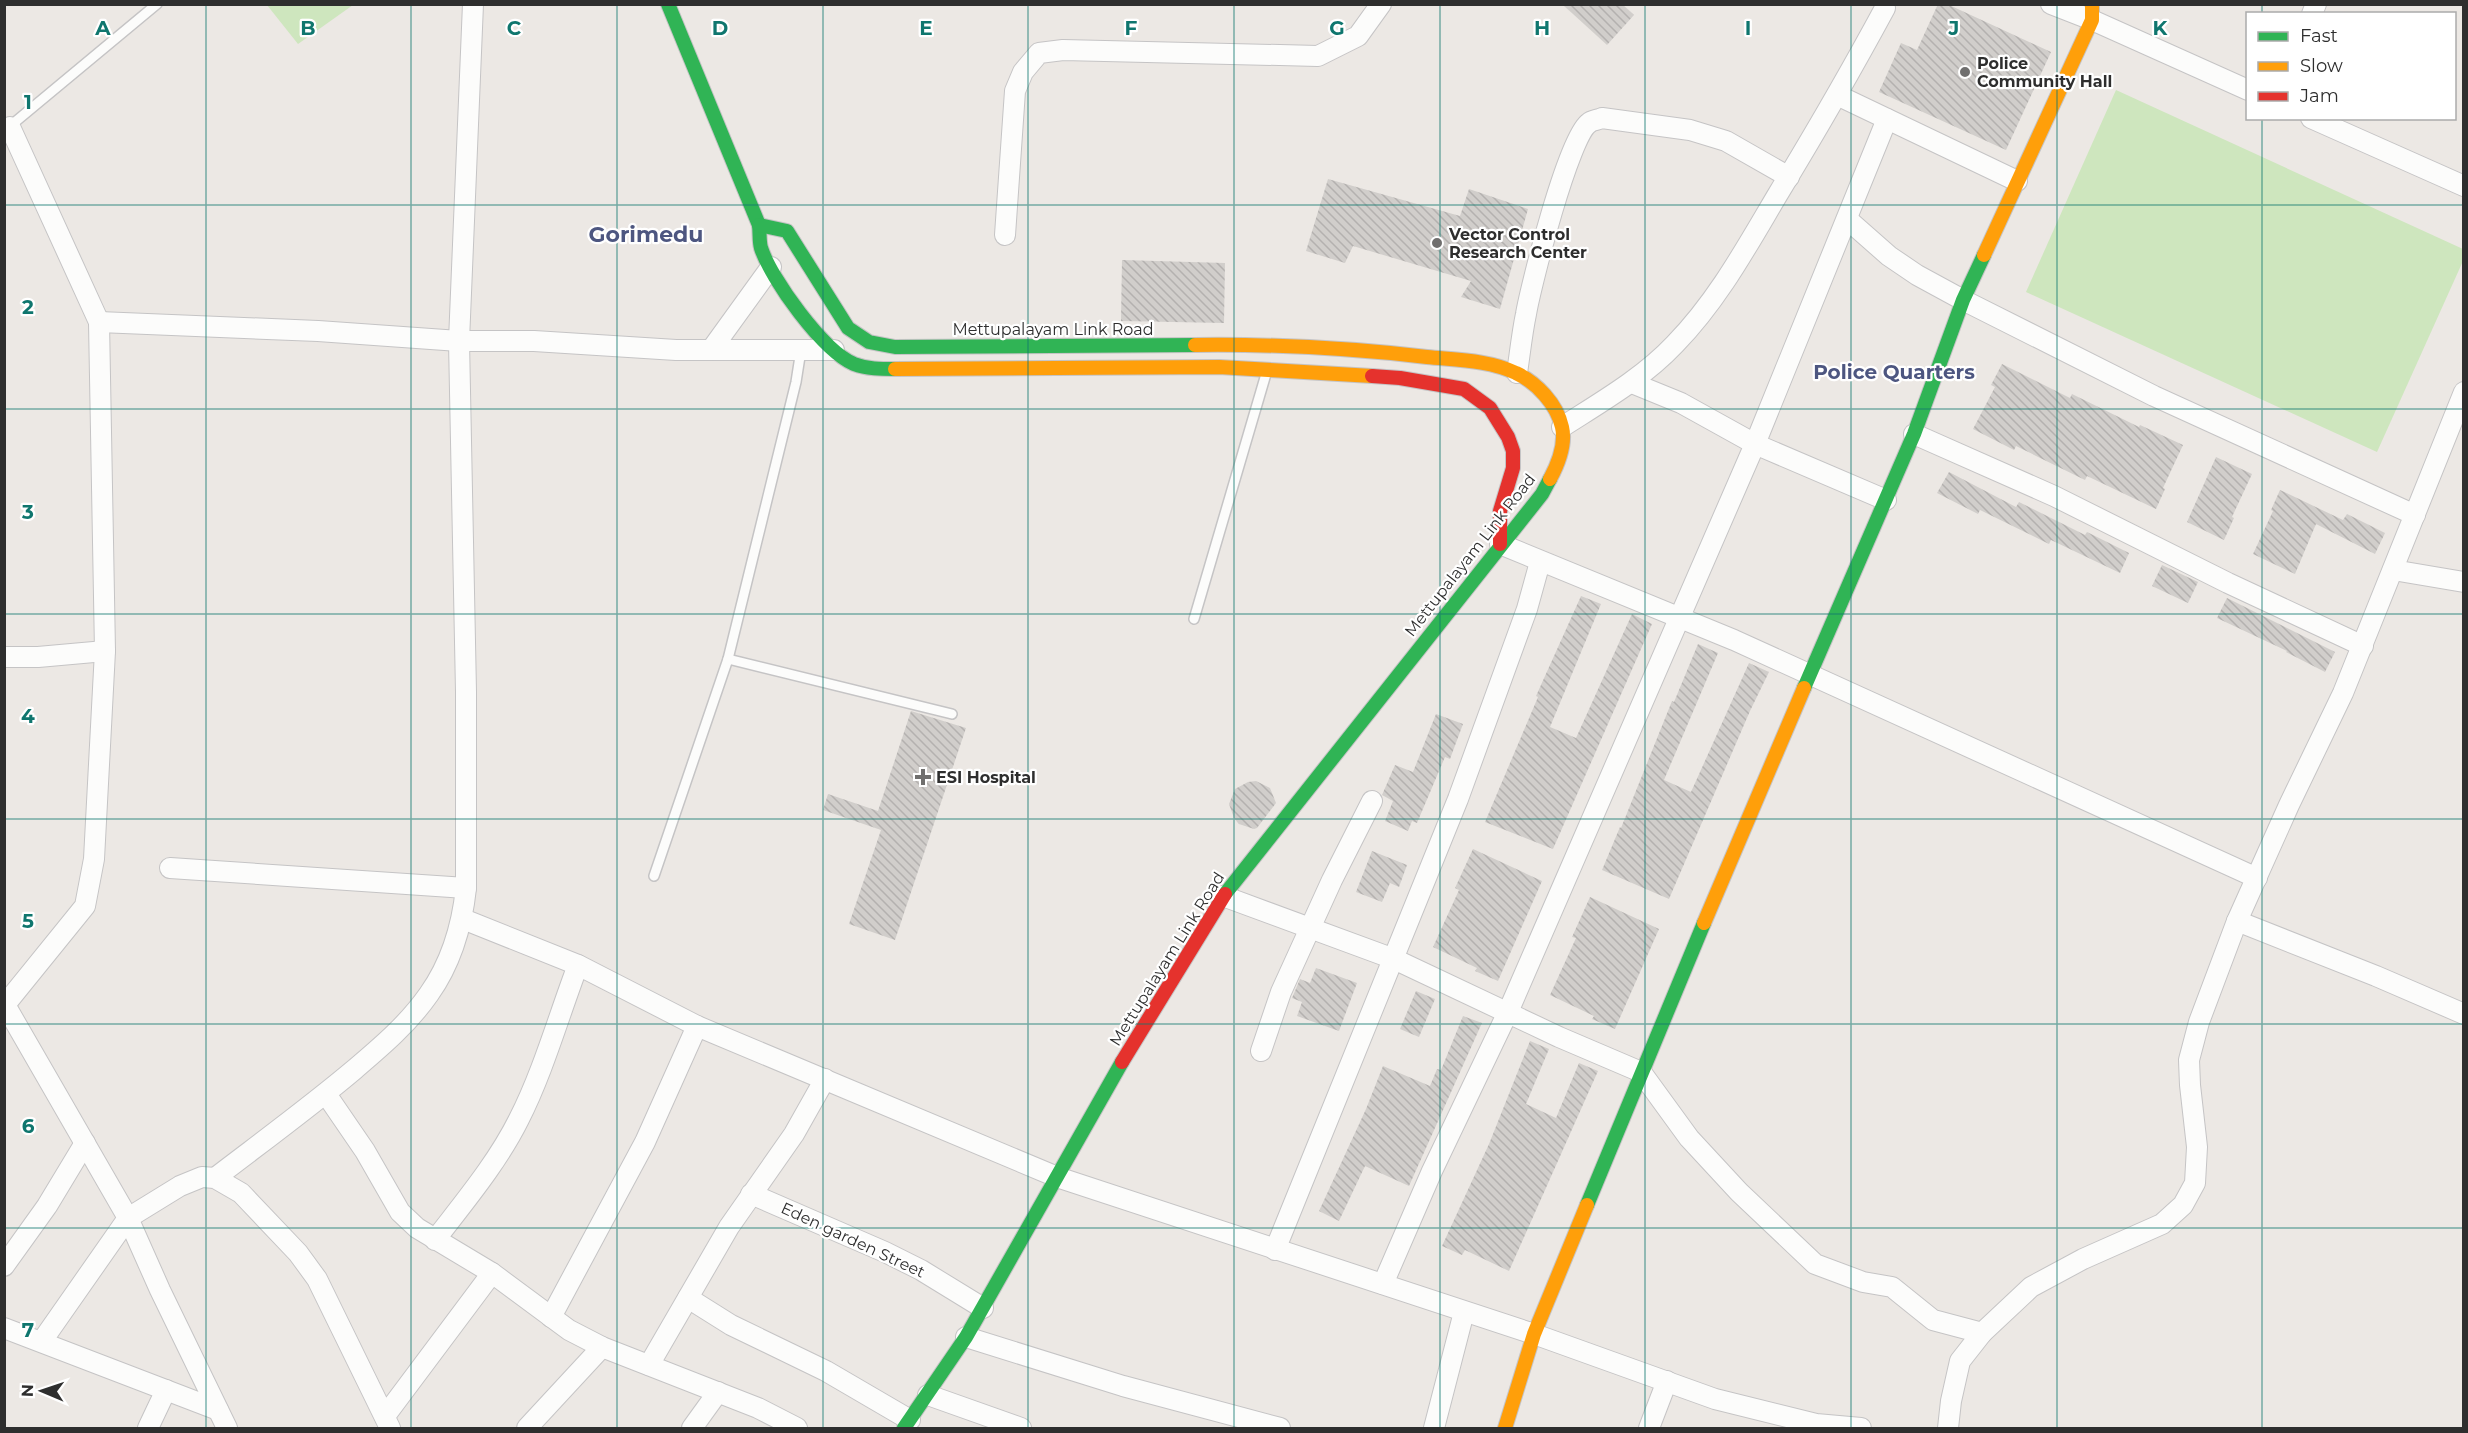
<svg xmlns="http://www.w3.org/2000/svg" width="2468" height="1433" viewBox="0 0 2468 1433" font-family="Montserrat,sans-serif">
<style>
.grass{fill:#cee6be}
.building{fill:url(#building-back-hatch)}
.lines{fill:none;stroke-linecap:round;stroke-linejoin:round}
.lane-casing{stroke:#c5c4c5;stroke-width:12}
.street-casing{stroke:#c5c4c5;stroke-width:22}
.fast-casing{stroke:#c5c4c5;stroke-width:16}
.slow-casing{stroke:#c5c4c5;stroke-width:16}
.jam-casing{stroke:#c5c4c5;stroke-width:16}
.lane{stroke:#fcfcfb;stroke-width:9}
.street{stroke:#fcfcfb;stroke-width:20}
.fast{stroke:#30b455;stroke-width:14}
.slow{stroke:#ff9f0a;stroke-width:14}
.jam{stroke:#e5322d;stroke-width:14}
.grid{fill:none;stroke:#0f766e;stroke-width:1.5;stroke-opacity:0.55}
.poi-dot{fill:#706f6e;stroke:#fff;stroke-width:2}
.labels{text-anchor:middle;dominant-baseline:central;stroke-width:4.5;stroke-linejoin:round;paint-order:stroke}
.poi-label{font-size:16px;font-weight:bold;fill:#2e2e2e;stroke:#fff;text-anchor:start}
.street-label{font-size:16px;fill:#2e2e2e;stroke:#fff}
.quarter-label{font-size:20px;font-weight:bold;fill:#4d5680;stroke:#fff}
.district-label{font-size:22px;font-weight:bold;fill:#4d5680;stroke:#fff}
.grid-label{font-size:20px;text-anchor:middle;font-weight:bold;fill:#0f766e;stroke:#fff;stroke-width:4.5;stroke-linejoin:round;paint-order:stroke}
</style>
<defs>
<pattern id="building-back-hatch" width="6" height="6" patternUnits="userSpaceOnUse" patternTransform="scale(1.5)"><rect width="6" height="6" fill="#d1cecb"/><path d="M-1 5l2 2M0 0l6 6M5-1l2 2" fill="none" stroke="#b4b1af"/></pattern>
</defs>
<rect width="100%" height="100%" fill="#ece8e4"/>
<!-- grass -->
<g class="grass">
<polygon points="267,5 353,5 298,44"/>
<polygon points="2116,90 2463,249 2463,261 2377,452 2026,292"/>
</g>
<!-- building -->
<g class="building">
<polygon points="1562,4 1622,4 1634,15 1607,45"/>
<polygon points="1938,4 1947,4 2051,52 2006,150 1879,92 1901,43 1917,50"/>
<polygon points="1328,179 1460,216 1469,189 1528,209 1500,309 1461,297 1471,281 1353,246 1345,263 1306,251"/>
<polygon points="1122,260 1225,263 1224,323 1121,321"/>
<polygon points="2002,364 2070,398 2072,394 2139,427 2140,425 2183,445 2163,488 2165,489 2156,509 2087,476 2085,480 2016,446 2014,450 1973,429 1995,387 1991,385"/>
<polygon points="2216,457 2252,474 2232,517 2234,518 2224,540 2187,522"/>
<polygon points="1949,472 2016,507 2019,502 2085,535 2087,532 2129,553 2120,573 2051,540 2049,544 1980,510 1978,514 1937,493"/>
<polygon points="2280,490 2343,520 2347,514 2385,533 2375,554 2316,524 2295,574 2253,554 2273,511 2271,510"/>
<polygon points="2162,565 2198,582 2188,603 2152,586"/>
<polygon points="1581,596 1601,604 1550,727 1576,738 1632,614 1652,624 1553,849 1485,822 1538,697 1536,696"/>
<polygon points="2227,598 2335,652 2325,672 2286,652 2287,651 2217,618"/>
<polygon points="1698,644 1718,653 1664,780 1691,792 1749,663 1769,672 1750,711 1669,899 1602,870 1620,827 1621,828 1672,701 1674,702"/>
<polygon points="911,711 966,728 895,940 849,924 881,830 823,810 828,794 878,811"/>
<polygon points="1436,714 1463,724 1450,759 1445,757 1417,823 1412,821 1408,831 1385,821 1393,801 1382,795 1395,765 1413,772"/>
<polygon points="1256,781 1270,788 1276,803 1257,828 1254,829 1239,824 1234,818 1229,804 1235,789 1248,782"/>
<polygon points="1473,849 1542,881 1498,981 1475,971 1477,968 1433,947 1459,890 1455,888"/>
<polygon points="1372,851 1407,865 1399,887 1390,883 1382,902 1356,892"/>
<polygon points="1590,897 1659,929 1615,1029 1592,1019 1594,1016 1550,995 1576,938 1572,937"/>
<polygon points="1316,968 1357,983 1339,1031 1297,1016 1302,1002 1292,998 1295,991 1300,979 1310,983"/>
<polygon points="1416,991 1435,999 1419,1037 1400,1029"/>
<polygon points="1463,1016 1482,1023 1409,1186 1365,1166 1339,1221 1319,1211 1366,1109 1383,1066 1430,1086 1437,1069 1441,1070"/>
<polygon points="1530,1041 1549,1049 1526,1104 1556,1118 1579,1063 1598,1071 1509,1271 1465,1250 1462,1255 1442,1246 1489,1144"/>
</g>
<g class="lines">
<defs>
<g id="lane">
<polyline points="9,127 157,4"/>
<polyline points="1194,619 1266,374"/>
<polyline points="728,659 952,714"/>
<polyline points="654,876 728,659 796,382 801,350"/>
</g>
<g id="street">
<polyline points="2051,4 2092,20 2248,90"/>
<polyline points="2312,14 2316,4"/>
<polyline points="1837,95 2017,181"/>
<polyline points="2311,118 2464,186"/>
<polyline points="1847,219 1889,256 1917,275 1963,300 2154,396 2415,515"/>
<polyline points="1005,235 1015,91 1023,72 1039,53 1063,50 1318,56 1358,36 1381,4"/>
<polyline points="99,322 318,331 459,341 534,341 676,350 834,350"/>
<polyline points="711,350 771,267"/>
<path d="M1517 373C1520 353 1522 333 1526 314 1531 285 1569 135 1589 123 1592 120 1598 120 1602 118L1690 130 1726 141 1789 177"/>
<polyline points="1632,383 1681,403 1755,444 1886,500"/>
<path d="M1562 427C1601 402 1643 378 1675 344 1718 300 1747 246 1778 194 1815 133 1851 71 1885 8"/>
<polyline points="1914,434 2054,496 2228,583 2363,646"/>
<polyline points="1500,544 1734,640 2257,878"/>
<polyline points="2393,570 2464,582"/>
<polyline points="4,657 38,657 105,651"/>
<polyline points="170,868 466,888"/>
<polyline points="1223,896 1394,959 1559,1037 1641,1072 1689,1138 1739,1192 1815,1264 1863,1282 1892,1287 1933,1320 1982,1333"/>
<polyline points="463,919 578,965 697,1026 1057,1177 1534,1334 1715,1399 1816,1424 1861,1428"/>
<polyline points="2237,921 2376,976 2464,1014"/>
<polyline points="4,1003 128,1218 160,1290 227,1428"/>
<polyline points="4,1006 85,906 94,859 105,651 99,322 10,127"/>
<polyline points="1261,1051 1281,992 1332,880 1372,801"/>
<polyline points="326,1094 365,1151 400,1212 417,1228 492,1273 569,1330 602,1347 758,1408 797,1428"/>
<path d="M215 1178C262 1142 310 1107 355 1069 382 1046 408 1024 429 994 451 963 462 926 466 888V692L459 341 473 4"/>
<polyline points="751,1194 885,1252 921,1270 983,1308"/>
<path d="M435 1240C465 1201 497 1163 519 1119 543 1072 559 1015 578 965"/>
<polyline points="1275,1250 1458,799 1527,609 1540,562"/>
<polyline points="4,1266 47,1206 85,1143"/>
<polyline points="1383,1284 1432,1171 1508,1012 1755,444 1887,119"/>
<polyline points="688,1298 731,1325 826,1371 910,1420"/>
<polyline points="551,1317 645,1142 697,1026"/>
<polyline points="4,1328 218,1410"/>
<polyline points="966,1337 1123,1386 1280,1428"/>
<polyline points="42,1341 128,1218 180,1186 202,1177 215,1178 241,1193 298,1253 317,1279 390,1428"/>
<polyline points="649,1365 729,1227 794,1134 825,1079"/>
<polyline points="928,1395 1021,1428"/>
<polyline points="385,1416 492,1273"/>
<polyline points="148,1428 166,1390"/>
<polyline points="527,1428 602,1347"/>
<polyline points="692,1428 718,1392"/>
<polyline points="1434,1428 1464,1312"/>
<polyline points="1649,1428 1667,1381"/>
<polyline points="1948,1428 1951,1401 1960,1361 1982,1333 2031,1287 2083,1259 2162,1224 2183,1205 2195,1183 2197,1147 2190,1085 2189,1060 2199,1022 2237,921 2289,805 2343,693 2464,392"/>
</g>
<g id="fast">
<path d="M668 4 759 225C760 233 759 241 761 248 771 279 823 351 854 364 867 369 881 369 895 369"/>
<polyline points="759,225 787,231 848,328 869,342 895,347 1195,345"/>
<polyline points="1804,688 1914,434 1963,300 1984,255"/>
<polyline points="1225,894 1542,494 1550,479"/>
<polyline points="1587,1205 1704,923"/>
<polyline points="904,1428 966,1337 1122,1062"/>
</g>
<g id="slow">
<polyline points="1984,255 2092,20 2092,4"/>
<path d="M1195 345C1273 344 1349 348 1427 357 1456 360 1489 360 1516 373 1536 382 1557 404 1562 427 1566 444 1558 464 1550 479"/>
<polyline points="895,369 1219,367 1372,376"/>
<polyline points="1704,923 1804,688"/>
<polyline points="1505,1428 1534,1334 1587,1205"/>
</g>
<g id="jam">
<polyline points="1372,376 1400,378 1464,389 1490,408 1508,437 1513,451 1513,468 1500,511 1500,544"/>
<polyline points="1122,1062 1225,894"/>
</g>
</defs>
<!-- lane casing -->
<use href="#lane" class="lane-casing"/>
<!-- street casing -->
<use href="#street" class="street-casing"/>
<!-- fast casing -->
<use href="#fast" class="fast-casing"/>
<!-- slow casing -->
<use href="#slow" class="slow-casing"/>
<!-- jam casing -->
<use href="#jam" class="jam-casing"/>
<!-- lane -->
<use href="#lane" class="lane"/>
<!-- street -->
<use href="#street" class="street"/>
<!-- fast -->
<use href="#fast" class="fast"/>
<!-- slow -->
<use href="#slow" class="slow"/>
<!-- jam -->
<use href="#jam" class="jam"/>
</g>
<!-- grid -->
<path class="grid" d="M206 4V1428M411 4V1428M617 4V1428M823 4V1428M1028 4V1428M1234 4V1428M1440 4V1428M1645 4V1428M1851 4V1428M2057 4V1428M2262 4V14M2262 118V1428M4 205H2464M4 409H2464M4 614H2464M4 819H2464M4 1024H2464M4 1228H2464"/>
<!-- markers -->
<g class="poi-dot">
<circle cx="1965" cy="72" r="6"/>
<circle cx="1437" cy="243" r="6"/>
<path d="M920 768h6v6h6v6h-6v6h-6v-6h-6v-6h6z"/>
</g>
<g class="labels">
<!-- poi labels -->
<g class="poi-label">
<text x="1977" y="63">Police<tspan x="1977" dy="18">Community Hall</tspan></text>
<text x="1449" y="234">Vector Control<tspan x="1449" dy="18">Research Center</tspan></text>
<text x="936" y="777">ESI Hospital</text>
</g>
<!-- street labels -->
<g class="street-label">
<text x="1053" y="329">Mettupalayam Link Road</text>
<text transform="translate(1470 555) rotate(-52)">Mettupalayam Link Road</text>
<text transform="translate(1167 959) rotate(-58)">Mettupalayam Link Road</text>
<text transform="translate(853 1240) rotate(25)">Eden garden Street</text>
</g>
<!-- quarter labels -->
<g class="quarter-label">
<text x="1894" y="372">Police Quarters</text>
</g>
<!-- district labels -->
<g class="district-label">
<text x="646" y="234">Gorimedu</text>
</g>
</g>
<g class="grid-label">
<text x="103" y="35">A</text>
<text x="308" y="35">B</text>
<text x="514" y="35">C</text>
<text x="720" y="35">D</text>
<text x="926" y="35">E</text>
<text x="1131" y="35">F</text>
<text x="1337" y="35">G</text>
<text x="1542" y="35">H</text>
<text x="1748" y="35">I</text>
<text x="1954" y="35">J</text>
<text x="2160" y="35">K</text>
<text x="28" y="109">1</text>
<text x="28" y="314">2</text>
<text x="28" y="519">3</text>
<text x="28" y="723">4</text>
<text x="28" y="928">5</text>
<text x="28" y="1133">6</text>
<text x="28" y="1337">7</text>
</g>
<!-- border -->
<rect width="2468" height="1433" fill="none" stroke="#2e2e2e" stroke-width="12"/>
<!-- legend -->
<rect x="2246" y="12" width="210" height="108" fill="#ffffff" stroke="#ababab" stroke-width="1.5"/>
<rect x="2258" y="32" width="30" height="9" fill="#30b455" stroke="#ababab" stroke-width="1.5"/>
<text x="2300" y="42" font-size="18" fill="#2e2e2e">Fast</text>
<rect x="2258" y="62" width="30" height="9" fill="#ff9f0a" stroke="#ababab" stroke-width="1.5"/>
<text x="2300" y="72" font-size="18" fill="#2e2e2e">Slow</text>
<rect x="2258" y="92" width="30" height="9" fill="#e5322d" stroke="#ababab" stroke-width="1.5"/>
<text x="2300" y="102" font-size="18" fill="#2e2e2e">Jam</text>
<!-- north arrow -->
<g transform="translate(42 1391) rotate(272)" stroke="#ffffff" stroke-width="4.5" paint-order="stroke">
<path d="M0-4.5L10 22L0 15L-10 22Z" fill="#2e2e2e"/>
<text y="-9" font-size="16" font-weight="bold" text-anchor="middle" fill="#2e2e2e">N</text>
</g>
</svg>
